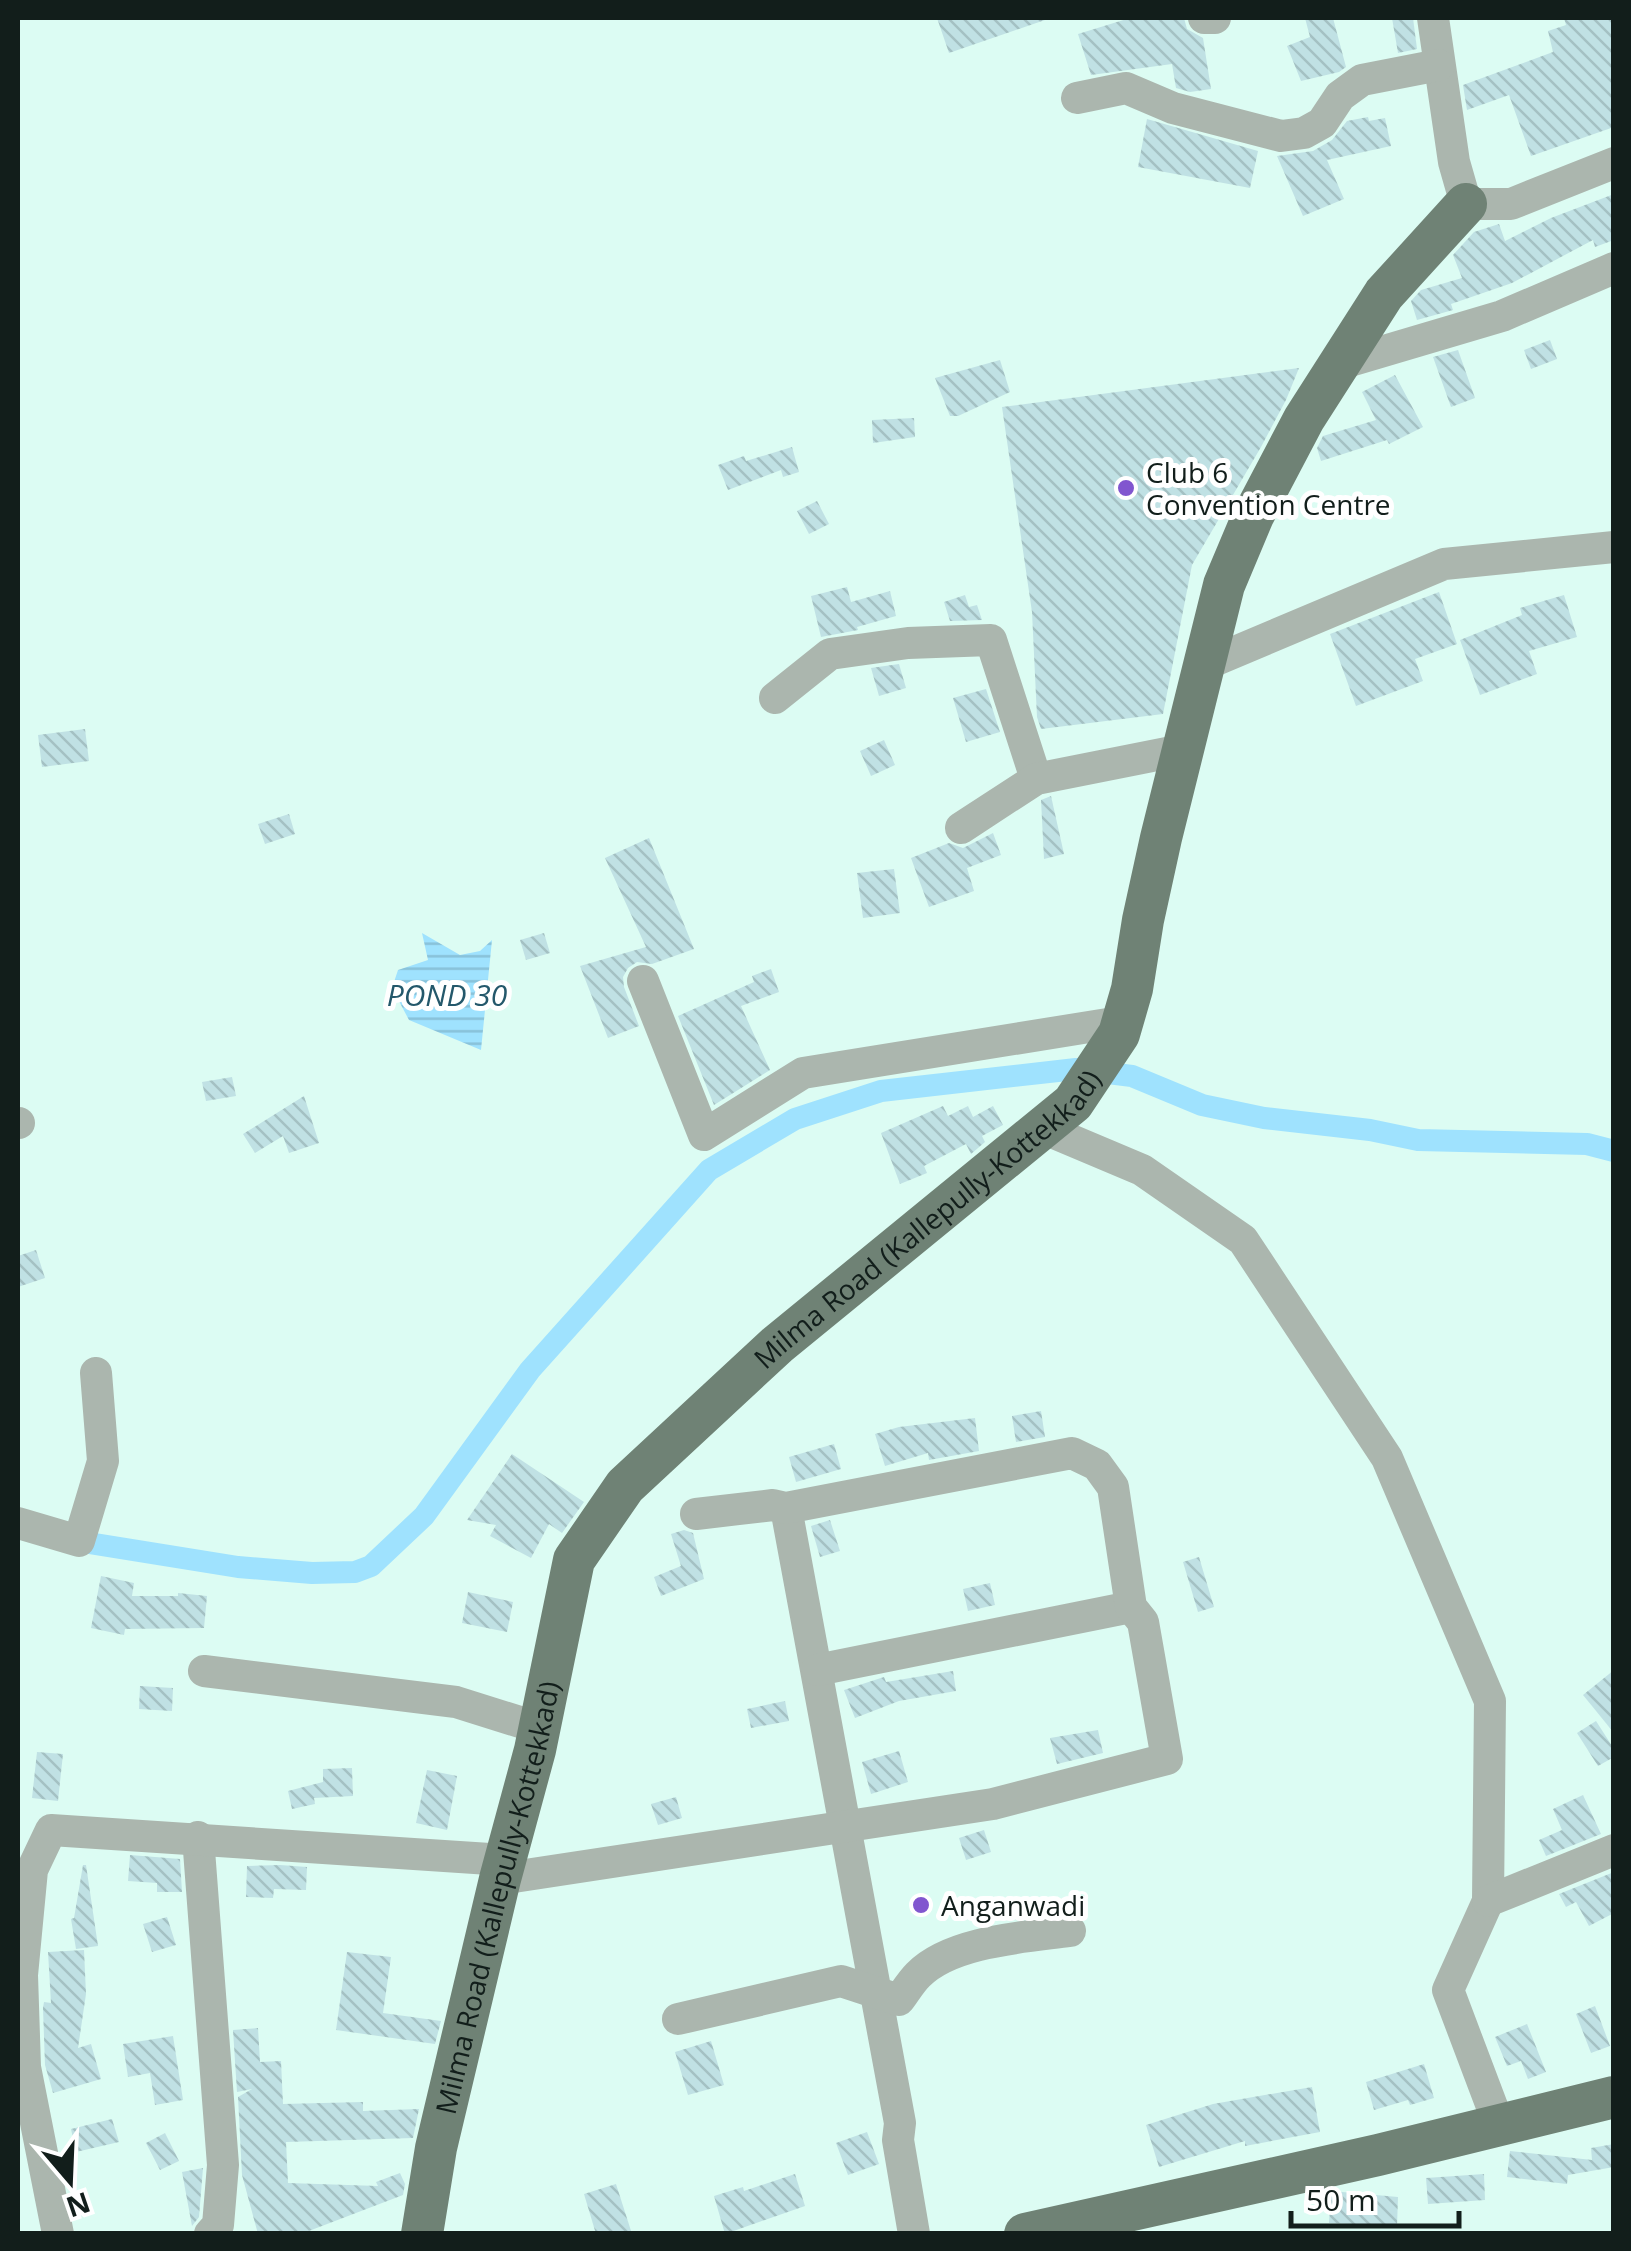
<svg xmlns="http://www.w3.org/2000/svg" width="1631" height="2251" viewBox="0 0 1631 2251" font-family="'Open Sans',sans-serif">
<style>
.water{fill:url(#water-rules)}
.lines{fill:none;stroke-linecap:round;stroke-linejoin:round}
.canal{stroke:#9fe2fe;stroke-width:22}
.building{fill:url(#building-back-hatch)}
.minor{stroke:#abb6ae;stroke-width:32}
.major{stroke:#6f8275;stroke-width:42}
.poi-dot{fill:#8156cf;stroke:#fff;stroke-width:4}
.labels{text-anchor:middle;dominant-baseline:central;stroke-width:10;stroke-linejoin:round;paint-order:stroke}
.poi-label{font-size:28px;fill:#121e1b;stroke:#fff;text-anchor:start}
.street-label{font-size:28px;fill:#121e1b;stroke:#fff}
.water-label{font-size:30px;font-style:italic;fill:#24586b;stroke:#fff}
</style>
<defs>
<pattern id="water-rules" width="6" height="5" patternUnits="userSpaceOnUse" patternTransform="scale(2.5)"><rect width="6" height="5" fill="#9fe2fe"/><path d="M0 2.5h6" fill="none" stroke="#88c1d9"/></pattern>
<pattern id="building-back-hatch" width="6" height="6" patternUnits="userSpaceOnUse" patternTransform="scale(2.5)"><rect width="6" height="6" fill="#c0e1e4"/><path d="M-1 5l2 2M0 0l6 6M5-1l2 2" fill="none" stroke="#a4c1c3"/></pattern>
</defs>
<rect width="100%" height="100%" fill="#dcfcf3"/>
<!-- water -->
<polygon class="water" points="422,933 460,955 480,951 492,940 481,1050 409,1020 392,988 398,970 428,960"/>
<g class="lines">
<!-- canal -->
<polyline class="canal" points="64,1539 238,1567 312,1573 355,1572 371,1566 424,1516 530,1370 709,1170 795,1119 881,1091 1076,1069 1132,1076 1202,1105 1264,1118 1370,1130 1418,1140 1587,1144 1614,1151"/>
</g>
<!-- building -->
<g class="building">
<polygon points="937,18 1044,18 1045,20 949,53"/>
<polygon points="1130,18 1184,18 1187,29 1203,38 1211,89 1190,92 1176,88 1172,64 1091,75 1078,34"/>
<polygon points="1305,18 1333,18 1346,67 1339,72 1301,81 1287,46 1310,37"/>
<polygon points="1392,18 1413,18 1417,49 1398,53"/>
<polygon points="1564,18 1610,18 1614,27 1614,127 1531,156 1509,95 1467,110 1463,85 1553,52 1548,31 1566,25"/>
<polygon points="1368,117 1369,121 1385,118 1391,146 1327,160 1344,199 1303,216 1277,156 1313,151 1332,140 1347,121"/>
<polygon points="1147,119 1258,151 1250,188 1138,167"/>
<polygon points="1614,194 1614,240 1595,247 1593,240 1512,283 1451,304 1453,310 1417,320 1411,301 1421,290 1462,278 1453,255 1474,232 1499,224 1505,241 1551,218"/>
<polygon points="1550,340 1557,359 1531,369 1524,350"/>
<polygon points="1458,350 1475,398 1451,407 1433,357"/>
<polygon points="1000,360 1010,392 958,416 950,416 935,378"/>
<polygon points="1299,368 1286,400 1261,447 1192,565 1163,714 1041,729 1037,717 1032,612 1002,407"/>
<polygon points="1395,375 1423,427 1389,444 1387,440 1321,461 1317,448 1323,436 1376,420 1362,392"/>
<polygon points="914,418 915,437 873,443 872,420"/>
<polygon points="792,447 799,472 783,477 781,470 728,490 718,465 744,456 746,461"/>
<polygon points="817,501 829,524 809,534 797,511"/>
<polygon points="847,587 851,602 890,591 896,616 857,627 858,630 821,637 811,596"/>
<polygon points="1439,592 1457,644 1415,659 1423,681 1356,706 1330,634"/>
<polygon points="965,595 969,607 977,605 982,620 950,621 944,602"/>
<polygon points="1564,595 1577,637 1529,651 1537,674 1480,695 1460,640 1522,615 1520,608"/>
<polygon points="899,664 906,688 879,696 871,668"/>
<polygon points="986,689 1000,732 966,742 953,698"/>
<polygon points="85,729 89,761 42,767 38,735"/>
<polygon points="884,740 895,765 871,776 860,751"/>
<polygon points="1051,796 1064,854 1044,859 1041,800"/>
<polygon points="289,814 295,834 265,844 258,824"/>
<polygon points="993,833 1001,855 967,868 974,891 929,907 911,858 949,843 963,848"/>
<polygon points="649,838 694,949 652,964 637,962 628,968 623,977 624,987 639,1026 608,1038 580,966 646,947 605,858"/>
<polygon points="894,869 900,913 863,918 857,873"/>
<polygon points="544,933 550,953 526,960 520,940"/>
<polygon points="771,969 779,992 741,1006 770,1070 714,1105 678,1016 754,982 752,976"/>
<polygon points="232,1077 236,1096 206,1101 202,1082"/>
<polygon points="304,1096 319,1143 289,1153 283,1136 255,1153 243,1134"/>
<polygon points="943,1106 948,1116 968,1106 973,1117 993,1106 1003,1125 982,1136 985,1142 971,1154 966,1144 924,1166 927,1173 900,1184 881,1133"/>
<polygon points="36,1250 45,1278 18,1287 18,1256"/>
<polygon points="1041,1411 1045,1437 1016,1442 1012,1416"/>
<polygon points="975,1418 979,1451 929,1460 928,1453 885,1466 875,1434 899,1427"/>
<polygon points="834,1444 841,1469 796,1482 789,1457"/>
<polygon points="512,1454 584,1502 562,1533 549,1524 531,1558 490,1536 496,1525 467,1520"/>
<polygon points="830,1520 840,1551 820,1557 811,1526"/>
<polygon points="684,1530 693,1533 704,1579 661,1596 654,1577 681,1566 671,1534"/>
<polygon points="1199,1557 1214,1607 1198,1612 1183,1562"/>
<polygon points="101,1576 134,1583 132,1596 178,1596 178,1593 207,1596 204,1628 125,1629 124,1635 91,1628"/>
<polygon points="990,1583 995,1605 968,1611 963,1589"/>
<polygon points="468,1592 513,1602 507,1632 462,1623"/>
<polygon points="1614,1670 1614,1733 1583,1695"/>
<polygon points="953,1671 956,1691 899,1701 855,1718 844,1690 884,1677 886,1682"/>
<polygon points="140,1686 173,1688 172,1711 139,1709"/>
<polygon points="785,1701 789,1721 751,1728 747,1709"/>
<polygon points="1596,1721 1614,1749 1614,1757 1598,1766 1577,1733"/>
<polygon points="1098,1730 1103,1753 1057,1764 1050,1738"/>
<polygon points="899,1751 908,1782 871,1794 862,1762"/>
<polygon points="37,1752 63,1754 58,1801 32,1798"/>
<polygon points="352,1768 353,1796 314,1798 315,1804 292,1809 288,1791 323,1782 323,1769"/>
<polygon points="427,1770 457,1776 447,1830 416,1823"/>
<polygon points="1583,1795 1601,1834 1546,1856 1539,1840 1562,1830 1553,1809"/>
<polygon points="676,1797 682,1818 658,1825 651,1804"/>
<polygon points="984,1830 991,1852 966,1860 959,1838"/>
<polygon points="130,1855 180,1859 182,1892 157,1892 157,1883 128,1881"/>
<polygon points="83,1865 86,1865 98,1946 76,1949 71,1919 74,1918"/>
<polygon points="280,1865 307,1867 306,1890 274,1889 273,1898 246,1897 247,1866"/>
<polygon points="1614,1872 1614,1913 1589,1926 1576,1902 1566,1907 1559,1894"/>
<polygon points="167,1917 176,1945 152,1952 143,1924"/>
<polygon points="84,1950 86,1994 78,2048 91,2044 101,2079 53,2093 45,2065 43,2008 44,2002 51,2003 48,1952"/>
<polygon points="347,1952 391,1957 383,2013 441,2021 435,2044 336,2030"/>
<polygon points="1595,2006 1610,2046 1591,2053 1576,2014"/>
<polygon points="1527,2024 1546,2072 1528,2079 1521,2061 1507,2066 1495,2037"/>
<polygon points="258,2028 260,2062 281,2061 283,2104 363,2102 363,2111 419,2109 413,2138 286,2142 288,2183 378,2186 376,2182 400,2173 405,2184 403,2195 301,2234 258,2234 242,2175 238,2097 252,2089 237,2092 233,2030"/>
<polygon points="173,2036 183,2100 155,2105 150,2073 128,2077 123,2044"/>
<polygon points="711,2041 724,2085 688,2095 675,2052"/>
<polygon points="1424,2064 1434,2098 1410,2105 1408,2100 1374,2110 1366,2082"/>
<polygon points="1312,2087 1320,2132 1245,2146 1245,2141 1159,2167 1146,2125 1213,2104"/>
<polygon points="112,2119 119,2142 76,2152 71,2129"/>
<polygon points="867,2132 879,2164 848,2175 836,2143"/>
<polygon points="165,2133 179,2161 160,2170 146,2143"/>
<polygon points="1614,2144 1614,2167 1568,2175 1567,2184 1507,2177 1510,2151 1592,2160 1591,2148"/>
<polygon points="203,2168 199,2217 192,2226 182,2172"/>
<polygon points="795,2174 805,2206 725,2234 714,2196 743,2187 744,2191"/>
<polygon points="1484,2174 1485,2200 1428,2204 1426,2178"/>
<polygon points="616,2184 632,2234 596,2234 584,2194"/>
<polygon points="1331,2191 1398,2197 1397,2226 1329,2223"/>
</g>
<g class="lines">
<!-- minor -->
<g class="minor">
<polyline points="1204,18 1215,18"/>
<polyline points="1433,18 1454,162 1466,204 1511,204 1614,163"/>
<polyline points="1077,98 1126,88 1173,108 1281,136 1304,133 1322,123 1340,96 1362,80 1439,65"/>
<polyline points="1340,364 1502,316 1614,268"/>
<polyline points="1204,665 1444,564 1614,547"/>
<polyline points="775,698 830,654 908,643 991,640 1036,779"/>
<polyline points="961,828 1036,779 1182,750"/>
<polyline points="643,981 704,1135 803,1073 1120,1022"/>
<polyline points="18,1123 19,1123"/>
<polyline points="1040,1127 1142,1170 1243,1240 1387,1458 1490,1701 1488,1901 1448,1990 1499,2125"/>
<polyline points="786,1508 900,2123 898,2140 914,2234"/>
<polyline points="18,1523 79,1541 103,1461 96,1373"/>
<polyline points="817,1670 1131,1607"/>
<polyline points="204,1671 456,1702 539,1728"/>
<polyline points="198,1837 223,2165 218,2225 210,2234"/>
<polyline points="500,1879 993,1804 1167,1759 1143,1622 1131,1607 1113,1487 1097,1465 1072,1453 786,1508 773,1505 696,1514"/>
<polyline points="1488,1901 1614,1850"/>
<path d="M678 2019 841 1981 899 2000C905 1992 911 1982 918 1975 951 1941 1026 1937 1070 1931"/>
<polyline points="58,2234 25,2067 22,1975 32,1870 51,1830 505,1860"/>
</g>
<!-- major -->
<g class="major">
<path id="s1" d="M422 2234 436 2148 500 1879 535 1750 574 1560 625 1486 777 1345 1073 1103 1119 1034 1132 989 1143 920 1161 838 1224 585 1253 516 1304 419 1384 294 1466 204"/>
<polyline points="1025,2234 1378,2155 1614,2097"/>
</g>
</g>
<!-- markers -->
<g class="poi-dot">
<circle cx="1126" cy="488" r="10"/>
<circle cx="921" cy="1905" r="10"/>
</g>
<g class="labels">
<!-- poi labels -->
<g class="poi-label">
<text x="1146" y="472">Club 6<tspan x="1146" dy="32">Convention Centre</tspan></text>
<text x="941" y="1905">Anganwadi</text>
</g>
<!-- street labels -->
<g class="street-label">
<text stroke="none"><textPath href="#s1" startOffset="1185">Milma Road (Kallepully-Kottekkad)</textPath></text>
<text stroke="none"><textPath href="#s1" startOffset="345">Milma Road (Kallepully-Kottekkad)</textPath></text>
</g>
<!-- water labels -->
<g class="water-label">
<text x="447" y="994">POND 30</text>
</g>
</g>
<!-- border -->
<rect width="1631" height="2251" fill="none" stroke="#121e1b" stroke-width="40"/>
<!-- north arrow -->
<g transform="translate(70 2181) rotate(161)" stroke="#ffffff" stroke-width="8" paint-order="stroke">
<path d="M0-8L18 38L0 25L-18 38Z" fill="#121e1b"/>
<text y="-15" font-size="28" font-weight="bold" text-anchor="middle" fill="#121e1b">N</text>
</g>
<!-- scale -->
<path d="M1291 2211v15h168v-15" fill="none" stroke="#121e1b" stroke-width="5"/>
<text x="1306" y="2211" font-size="30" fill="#121e1b" stroke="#ffffff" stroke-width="8" paint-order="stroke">50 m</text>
</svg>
